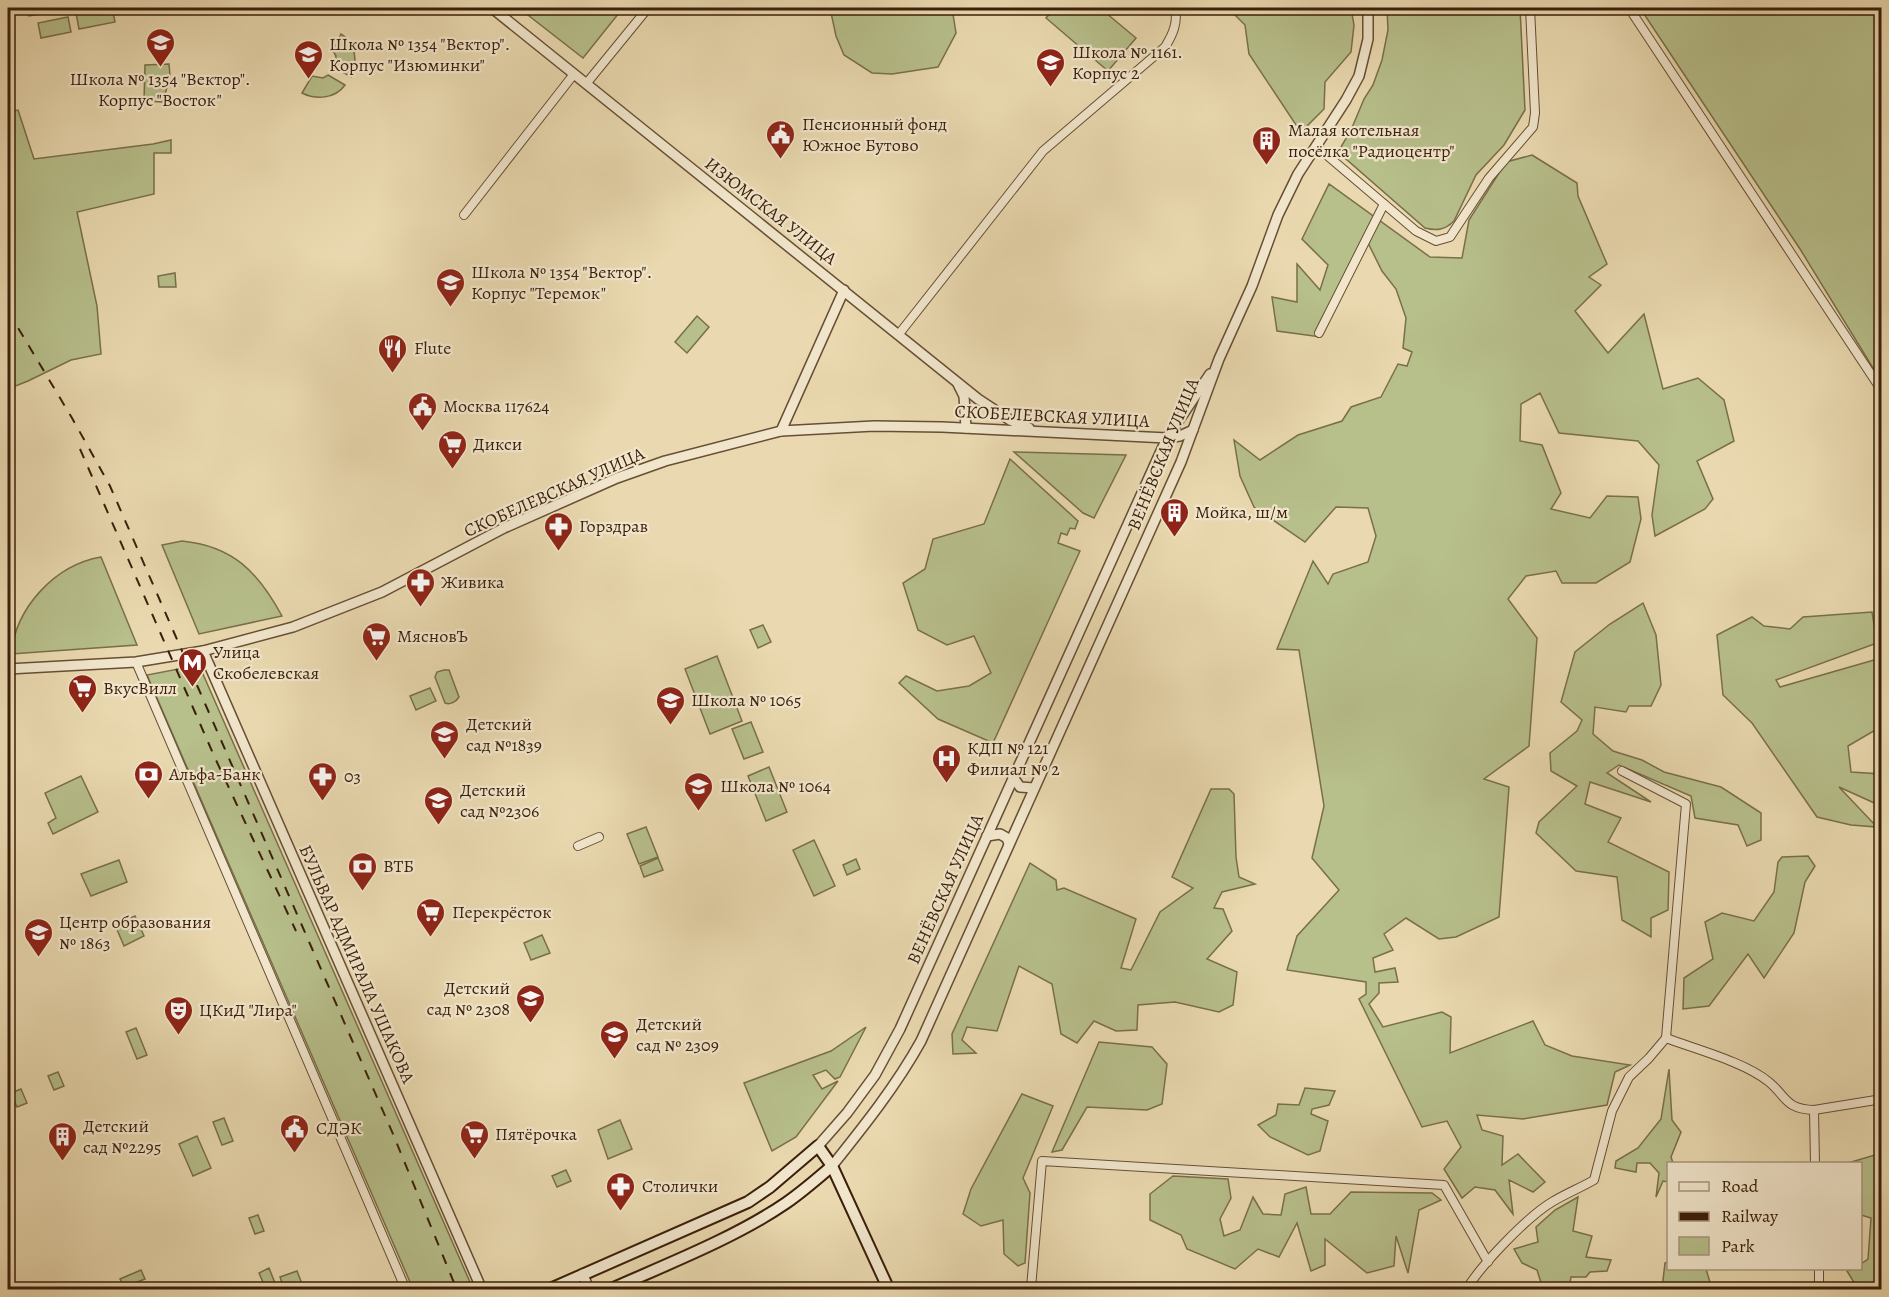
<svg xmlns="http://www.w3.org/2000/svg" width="1889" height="1297" viewBox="0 0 1889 1297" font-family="Alegreya,serif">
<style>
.green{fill:#b7bf8b;stroke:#796f4a;stroke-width:1.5}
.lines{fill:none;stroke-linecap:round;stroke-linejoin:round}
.minor-casing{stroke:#674e34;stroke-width:10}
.tertiary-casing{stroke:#674e34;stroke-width:12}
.secondary-casing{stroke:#3b1f0a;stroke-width:14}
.minor{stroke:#f1e6cc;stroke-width:8}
.tertiary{stroke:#f1e6cc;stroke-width:9}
.secondary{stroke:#f1e6cc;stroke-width:10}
.rail{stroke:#3b1f0a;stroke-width:2;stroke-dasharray:10 10;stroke-linecap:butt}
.labels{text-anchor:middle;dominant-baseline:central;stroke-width:4.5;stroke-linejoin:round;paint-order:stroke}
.poi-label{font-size:18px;fill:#3b1f0a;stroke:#f1e6cc;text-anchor:start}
.street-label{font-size:18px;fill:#3b1f0a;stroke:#f1e6cc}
</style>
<rect width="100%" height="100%" fill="#ead9b0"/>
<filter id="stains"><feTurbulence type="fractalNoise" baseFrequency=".00333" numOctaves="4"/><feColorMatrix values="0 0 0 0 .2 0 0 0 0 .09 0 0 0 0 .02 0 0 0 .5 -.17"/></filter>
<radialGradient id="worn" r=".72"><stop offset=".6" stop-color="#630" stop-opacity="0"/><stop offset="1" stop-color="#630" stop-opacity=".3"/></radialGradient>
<!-- green -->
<g class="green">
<polygon points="27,8 74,8 29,16"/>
<polygon points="112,8 115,22 79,29 76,13"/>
<polygon points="519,8 623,8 583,58"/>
<polygon points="830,8 952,8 956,33 938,67 892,74 872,73 844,55 836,36"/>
<polygon points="1055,8 1100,8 1136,38 1108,71 1046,18"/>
<polygon points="1232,8 1351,8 1354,25 1351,52 1325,82 1324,109 1304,129 1296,125 1249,54 1245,25 1232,12"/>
<path d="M1387 8H1520L1525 110 1504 145 1476 175 1454 221C1445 230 1437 231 1425 228L1338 152 1351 130 1364 99 1373 85 1382 60 1388 30Z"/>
<polygon points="1640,8 1881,8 1881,381 1800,249"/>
<polygon points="68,17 71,32 41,38 38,23"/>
<path d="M341 34C356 43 358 62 351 77L334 67 336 56 333 51Z"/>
<polygon points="169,64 170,76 163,102 144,101 145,65"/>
<path d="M328 75 345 85C335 99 316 100 302 93L312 76 323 78Z"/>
<polygon points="18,110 34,159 153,144 171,140 171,153 154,153 154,194 77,212 97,306 101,354 71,360 28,381 8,389 8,112"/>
<polygon points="1532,155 1577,183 1578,196 1607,264 1589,277 1601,285 1575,311 1608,353 1644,314 1663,389 1698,378 1724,400 1734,441 1697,461 1713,499 1705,509 1655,536 1652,515 1659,465 1638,441 1559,433 1540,393 1521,404 1520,441 1542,445 1561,493 1551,509 1590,518 1607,496 1638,497 1641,519 1630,562 1596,583 1562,583 1556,571 1526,576 1508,599 1537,638 1529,746 1484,779 1509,787 1499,917 1456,937 1439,939 1406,918 1384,934 1393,950 1373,958 1375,972 1395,968 1398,982 1379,983 1379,993 1369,1004 1383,1027 1442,1012 1451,1017 1450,1053 1533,1021 1545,1045 1572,1056 1630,1065 1615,1072 1607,1105 1523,1119 1477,1115 1482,1130 1503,1136 1502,1165 1518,1154 1545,1182 1533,1192 1509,1180 1513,1214 1495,1190 1475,1187 1462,1198 1444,1169 1461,1147 1447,1121 1422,1127 1359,999 1366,994 1366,982 1287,970 1297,936 1339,890 1312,858 1324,806 1299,650 1277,649 1313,561 1328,584 1333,574 1368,562 1376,536 1368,508 1336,507 1305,542 1254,507 1240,476 1234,440 1260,460 1298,435 1342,421 1351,407 1381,397 1398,364 1407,366 1412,352 1403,348 1406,318 1396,289 1382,271 1368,243 1321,337 1277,331 1272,297 1297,302 1297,264 1320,290 1328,265 1302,239 1329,184 1430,257 1462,258 1469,220 1506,162"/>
<polygon points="175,273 176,287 159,287 158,276"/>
<polygon points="697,316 709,327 687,353 675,342"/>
<polygon points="1014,452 1126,455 1094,518 1083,513"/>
<polygon points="1010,459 1078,521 1075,529 1070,528 1067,535 1061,533 1058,543 1080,551 993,743 938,719 899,683 906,676 937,691 969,686 991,673 974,636 947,645 918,630 903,583 925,569 933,539 984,524"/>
<path d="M182 541C233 546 258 572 282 616L199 634 162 545Z"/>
<path d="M101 557 137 645 11 654C16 607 55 565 101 557Z"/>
<polygon points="1643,603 1656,635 1661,685 1651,706 1629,706 1626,712 1595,707 1593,734 1613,751 1642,760 1664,772 1721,787 1761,813 1761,840 1747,846 1738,825 1695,818 1691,796 1619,765 1607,773 1651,802 1590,782 1585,804 1621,818 1608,842 1669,872 1668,910 1651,918 1651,937 1622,920 1617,877 1576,871 1536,833 1539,822 1577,786 1551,771 1550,753 1577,731 1582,720 1561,702 1575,652 1610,624"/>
<polygon points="1872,612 1877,643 1776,680 1780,687 1881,658 1881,735 1877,729 1848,746 1851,772 1881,774 1881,806 1839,787 1877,827 1851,825 1817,817 1752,723 1723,695 1717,635 1752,617 1764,626 1790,629 1803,617"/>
<polygon points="763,625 771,642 758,648 750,630"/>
<polygon points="717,656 742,721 710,734 685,669"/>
<polygon points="199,665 473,1289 413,1289 147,675"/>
<path d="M444 670H449L459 697C456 702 450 705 445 703L435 677 437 672Z"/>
<polygon points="430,688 436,701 416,710 410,696"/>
<polygon points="751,722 763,752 744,759 732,729"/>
<polygon points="769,767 787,812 766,821 748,776"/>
<polygon points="81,776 98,812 53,834 48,823 56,818 45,793"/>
<polygon points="1211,789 1229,789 1234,794 1236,857 1239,877 1255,884 1222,892 1214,908 1223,909 1232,931 1207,959 1237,972 1233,1005 1219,1012 1175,1002 1138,1005 1137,1030 1116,1031 1094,1021 1077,1043 1061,1034 1052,984 1019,966 997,1031 967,1027 962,1040 976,1053 953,1054 952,1034 1030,863 1056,880 1057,890 1064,888 1136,919 1121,968 1131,970 1160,912 1193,888 1172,877"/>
<polygon points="646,827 658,857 639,864 627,834"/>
<polygon points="814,840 835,886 814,896 793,850"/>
<polygon points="1808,856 1815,866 1805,882 1794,933 1764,978 1748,954 1709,1006 1683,1009 1684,978 1713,959 1705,922 1722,913 1754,921 1774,892 1778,862 1782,857"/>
<polygon points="658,858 663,870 644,877 640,866"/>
<polygon points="856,859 860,869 847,875 843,865"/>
<polygon points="119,860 127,882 91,896 81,874"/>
<polygon points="135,916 144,936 124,946 115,925"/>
<polygon points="542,935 550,953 531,960 524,943"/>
<polygon points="866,1027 840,1077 835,1079 826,1070 813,1075 822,1089 838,1081 796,1137 772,1151 744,1083 831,1051"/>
<polygon points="136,1028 147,1055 137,1059 126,1032"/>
<polygon points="1099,1042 1152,1047 1167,1064 1162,1104 1147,1110 1087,1107 1062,1150 1052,1152"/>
<polygon points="1669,1069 1672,1120 1681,1132 1671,1157 1673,1163 1668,1164 1668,1182 1663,1181 1656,1197 1659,1173 1650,1163 1637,1163 1636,1172 1615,1168 1616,1161 1638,1148 1661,1119"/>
<polygon points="58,1072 64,1086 54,1090 48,1076"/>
<polygon points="1305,1088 1335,1091 1329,1105 1312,1109 1311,1114 1328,1121 1320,1151 1308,1155 1270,1137 1258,1125 1276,1115 1278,1104 1299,1105"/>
<polygon points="21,1089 27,1103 17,1107 11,1093"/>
<polygon points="1022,1094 1053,1106 1023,1178 1030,1193 1025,1263 1018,1266 1004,1254 1003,1220 981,1226 963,1214 971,1189"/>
<polygon points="224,1118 233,1141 222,1145 213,1122"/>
<polygon points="1881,1119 1881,1289 1858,1289 1847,1271 1852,1269 1860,1268 1861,1264 1868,1259 1871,1218 1861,1215 1860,1164 1848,1163 1875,1155"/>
<polygon points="620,1120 632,1149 608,1159 598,1130"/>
<polygon points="197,1136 211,1168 193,1176 179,1144"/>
<polygon points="566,1170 571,1181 557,1187 552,1176"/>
<polygon points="1173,1176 1228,1179 1231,1198 1220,1219 1224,1236 1240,1230 1253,1197 1263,1214 1281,1215 1285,1194 1306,1187 1311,1214 1330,1214 1351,1192 1432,1193 1441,1200 1419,1210 1408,1273 1396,1236 1394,1266 1367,1273 1325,1239 1325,1265 1311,1271 1297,1223 1279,1257 1258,1249 1235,1269 1187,1249 1181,1235 1150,1220 1150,1194"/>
<polygon points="1578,1197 1573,1231 1592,1236 1586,1257 1611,1260 1607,1271 1590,1272 1586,1277 1571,1277 1569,1289 1543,1289 1537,1270 1522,1263 1514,1249 1538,1242 1536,1227 1555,1210"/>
<polygon points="258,1215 264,1231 255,1234 249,1218"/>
<polygon points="1668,1262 1668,1268 1706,1269 1712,1289 1662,1289 1665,1263"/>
<polygon points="269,1268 277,1288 266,1289 259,1273"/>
<polygon points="141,1270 145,1279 124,1287 120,1279"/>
<polygon points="297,1271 304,1289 284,1289 280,1277"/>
</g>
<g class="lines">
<defs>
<g id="minor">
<polyline points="1629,8 1882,391"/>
<polyline points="586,84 648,8"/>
<polyline points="1316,146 1416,231 1436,241 1450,237 1489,178 1533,127 1535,113 1530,8"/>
<polyline points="464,215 574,74"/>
<polyline points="1319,333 1384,204"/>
<path d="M899 334 1043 151 1165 47C1173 34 1178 23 1175 8"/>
<polyline points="136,662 406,1290"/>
<polyline points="578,846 599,837"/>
<path d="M1666 1038C1695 1049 1745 1062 1769 1082 1787 1097 1785 1109 1814 1110L1882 1099"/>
<polyline points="1814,1110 1815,1164"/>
<polyline points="1819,1268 1819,1290"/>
<polyline points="1052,1290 1031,1288 1042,1161 1444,1185 1488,1262"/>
<path d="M1466 1290C1481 1265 1527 1217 1552 1202 1565 1194 1580 1188 1594 1180L1612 1111 1629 1077 1649 1058 1666 1038 1686 804 1622 771"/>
</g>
<g id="tertiary">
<polyline points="492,8 978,399 1010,420 1029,428"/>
<polyline points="958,384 964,396 966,428"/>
<polyline points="781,431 844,290"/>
<polyline points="203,651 482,1290"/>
<polyline points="8,669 136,662 203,651 293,627 382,592 504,528 617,478 665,461 781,431 874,426 942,427 1167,438 1180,436 1193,430"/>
<polyline points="1013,777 1020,787 1034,788"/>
<polyline points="987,836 1000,834 1007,838 1009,844"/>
<polyline points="818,1146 847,1113 875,1075 900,1029 1156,462 1167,438 1210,374"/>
<path d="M832 1166C864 1126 896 1086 921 1041L1181 462 1219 359 1252 286 1278 215 1298 174 1346 100 1359 76 1368 39V8"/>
<polyline points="583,1274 589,1290"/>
</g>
<g id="secondary">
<polyline points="548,1290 748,1202 770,1187 818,1146 832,1166 889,1290"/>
<path d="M609 1290C665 1265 735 1238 786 1203 802 1192 817 1179 832 1166"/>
</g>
</defs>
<!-- minor casing -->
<use href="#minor" class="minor-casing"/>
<!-- tertiary casing -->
<use href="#tertiary" class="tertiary-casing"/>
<!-- secondary casing -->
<use href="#secondary" class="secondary-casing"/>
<!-- minor -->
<use href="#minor" class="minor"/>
<!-- tertiary -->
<use href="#tertiary" class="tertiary"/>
<!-- secondary -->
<use href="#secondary" class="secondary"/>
<!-- rail -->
<g class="rail">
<polyline points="8,311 72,418 110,486 393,1134 457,1290"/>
<polyline points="80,449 215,758 296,931"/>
</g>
</g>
<!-- icons -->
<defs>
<symbol id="school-pin" viewBox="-11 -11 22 30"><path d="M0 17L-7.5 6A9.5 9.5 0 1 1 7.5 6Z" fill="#8f2418" stroke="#f1e6cc"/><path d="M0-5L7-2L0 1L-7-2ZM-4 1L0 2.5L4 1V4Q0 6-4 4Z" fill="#fff"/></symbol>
<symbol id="civic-pin" viewBox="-11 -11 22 30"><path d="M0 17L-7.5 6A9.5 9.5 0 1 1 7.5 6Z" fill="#8f2418" stroke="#f1e6cc"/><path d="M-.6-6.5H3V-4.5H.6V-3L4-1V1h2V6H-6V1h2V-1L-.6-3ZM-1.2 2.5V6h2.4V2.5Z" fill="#fff"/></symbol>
<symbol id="building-pin" viewBox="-11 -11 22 30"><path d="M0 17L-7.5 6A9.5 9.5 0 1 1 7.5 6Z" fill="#8f2418" stroke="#f1e6cc"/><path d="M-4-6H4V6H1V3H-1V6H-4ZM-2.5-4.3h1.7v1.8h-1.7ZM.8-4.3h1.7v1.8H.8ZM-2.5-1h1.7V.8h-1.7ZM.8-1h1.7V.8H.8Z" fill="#fff"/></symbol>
<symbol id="restaurant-pin" viewBox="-11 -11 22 30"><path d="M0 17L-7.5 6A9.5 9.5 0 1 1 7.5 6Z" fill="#8f2418" stroke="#f1e6cc"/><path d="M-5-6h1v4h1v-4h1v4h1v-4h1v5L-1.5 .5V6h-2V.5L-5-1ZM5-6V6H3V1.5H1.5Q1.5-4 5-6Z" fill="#fff"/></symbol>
<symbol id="supermarket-pin" viewBox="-11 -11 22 30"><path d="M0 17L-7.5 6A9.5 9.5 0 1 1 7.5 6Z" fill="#8f2418" stroke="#f1e6cc"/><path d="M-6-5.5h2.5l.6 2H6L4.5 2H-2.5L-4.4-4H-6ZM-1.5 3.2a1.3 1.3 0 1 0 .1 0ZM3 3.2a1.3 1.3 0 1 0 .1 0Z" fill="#fff"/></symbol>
<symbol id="pharmacy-pin" viewBox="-11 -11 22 30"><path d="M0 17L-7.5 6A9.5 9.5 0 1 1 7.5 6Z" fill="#8f2418" stroke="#f1e6cc"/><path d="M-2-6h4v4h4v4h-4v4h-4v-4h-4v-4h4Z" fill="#fff"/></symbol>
<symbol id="metro-pin" viewBox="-11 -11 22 30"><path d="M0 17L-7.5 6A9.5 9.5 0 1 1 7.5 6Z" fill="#8f2418" stroke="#f1e6cc"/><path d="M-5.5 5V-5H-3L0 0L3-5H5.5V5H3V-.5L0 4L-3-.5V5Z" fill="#fff"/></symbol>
<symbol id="hospital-pin" viewBox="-11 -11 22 30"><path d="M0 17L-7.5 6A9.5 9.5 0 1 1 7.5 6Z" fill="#8f2418" stroke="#f1e6cc"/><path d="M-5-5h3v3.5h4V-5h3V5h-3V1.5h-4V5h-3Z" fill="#fff"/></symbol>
<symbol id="bank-pin" viewBox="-11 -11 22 30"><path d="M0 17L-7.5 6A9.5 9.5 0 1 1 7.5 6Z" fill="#8f2418" stroke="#f1e6cc"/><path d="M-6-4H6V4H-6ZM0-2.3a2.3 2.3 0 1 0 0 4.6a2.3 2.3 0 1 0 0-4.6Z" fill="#fff"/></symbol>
<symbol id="theatre-pin" viewBox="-11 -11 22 30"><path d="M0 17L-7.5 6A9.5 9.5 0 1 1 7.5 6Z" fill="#8f2418" stroke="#f1e6cc"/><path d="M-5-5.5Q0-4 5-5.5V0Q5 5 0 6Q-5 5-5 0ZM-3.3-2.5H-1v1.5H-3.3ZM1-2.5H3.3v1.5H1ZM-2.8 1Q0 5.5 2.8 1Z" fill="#fff"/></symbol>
</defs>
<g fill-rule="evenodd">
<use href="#school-pin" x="144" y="26" width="33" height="45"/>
<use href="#school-pin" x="292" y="38" width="33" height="45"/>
<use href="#school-pin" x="1034" y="46" width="33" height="45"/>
<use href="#civic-pin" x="764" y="118" width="33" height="45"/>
<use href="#building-pin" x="1250" y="124" width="33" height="45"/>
<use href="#school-pin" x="434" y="266" width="33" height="45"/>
<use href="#restaurant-pin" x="376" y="332" width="33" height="45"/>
<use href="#civic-pin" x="406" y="390" width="33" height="45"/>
<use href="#supermarket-pin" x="436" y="428" width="33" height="45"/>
<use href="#building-pin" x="1158" y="496" width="33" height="45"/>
<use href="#pharmacy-pin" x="542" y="510" width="33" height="45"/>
<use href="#pharmacy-pin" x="404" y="566" width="33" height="45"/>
<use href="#supermarket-pin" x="360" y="620" width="33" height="45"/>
<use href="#metro-pin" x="176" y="646" width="33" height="45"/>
<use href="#supermarket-pin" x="66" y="672" width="33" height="45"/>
<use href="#school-pin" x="654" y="684" width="33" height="45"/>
<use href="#school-pin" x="428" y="718" width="33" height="45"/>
<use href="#hospital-pin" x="930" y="742" width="33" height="45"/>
<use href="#bank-pin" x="132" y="758" width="33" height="45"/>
<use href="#pharmacy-pin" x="306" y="760" width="33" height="45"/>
<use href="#school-pin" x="682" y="770" width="33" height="45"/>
<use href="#school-pin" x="422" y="784" width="33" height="45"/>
<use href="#bank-pin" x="346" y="850" width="33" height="45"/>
<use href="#supermarket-pin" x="414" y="896" width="33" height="45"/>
<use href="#school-pin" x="22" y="916" width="33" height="45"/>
<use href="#school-pin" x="514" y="982" width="33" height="45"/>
<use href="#theatre-pin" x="162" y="994" width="33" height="45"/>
<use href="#school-pin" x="598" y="1018" width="33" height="45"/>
<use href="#civic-pin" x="278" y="1112" width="33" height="45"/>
<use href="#supermarket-pin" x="458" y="1118" width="33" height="45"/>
<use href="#building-pin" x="46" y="1120" width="33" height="45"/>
<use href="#pharmacy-pin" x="604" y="1170" width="33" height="45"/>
</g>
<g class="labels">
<!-- poi labels -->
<g class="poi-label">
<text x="329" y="44">Школа № 1354 "Вектор".<tspan x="329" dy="21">Корпус "Изюминки"</tspan></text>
<text x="1072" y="52">Школа № 1161.<tspan x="1072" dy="21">Корпус 2</tspan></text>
<text x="160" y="79" text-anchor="middle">Школа № 1354 "Вектор".<tspan x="160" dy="21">Корпус "Восток"</tspan></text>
<text x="802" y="124">Пенсионный фонд<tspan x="802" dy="21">Южное Бутово</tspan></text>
<text x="1288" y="130">Малая котельная<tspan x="1288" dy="21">посёлка "Радиоцентр"</tspan></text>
<text x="471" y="272">Школа № 1354 "Вектор".<tspan x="471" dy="21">Корпус "Теремок"</tspan></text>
<text x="414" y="348">Flute</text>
<text x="443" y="406">Москва 117624</text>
<text x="473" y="444">Дикси</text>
<text x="1195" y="512">Мойка, ш/м</text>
<text x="579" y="526">Горздрав</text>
<text x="441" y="582">Живика</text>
<text x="397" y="636">МясновЪ</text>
<text x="213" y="652">Улица<tspan x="213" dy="21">Скобелевская</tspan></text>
<text x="103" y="688">ВкусВилл</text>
<text x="691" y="700">Школа № 1065</text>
<text x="466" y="724">Детский<tspan x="466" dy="21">сад №1839</tspan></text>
<text x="967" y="748">КДП № 121<tspan x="967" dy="21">Филиал № 2</tspan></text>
<text x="169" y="774">Альфа-Банк</text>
<text x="344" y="776">03</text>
<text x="720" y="786">Школа № 1064</text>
<text x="460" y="790">Детский<tspan x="460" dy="21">сад №2306</tspan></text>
<text x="383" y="866">ВТБ</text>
<text x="452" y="912">Перекрёсток</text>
<text x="59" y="922">Центр образования<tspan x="59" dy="21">№ 1863</tspan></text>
<text x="510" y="988" text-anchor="end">Детский<tspan x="510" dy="21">сад № 2308</tspan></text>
<text x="199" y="1010">ЦКиД "Лира"</text>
<text x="636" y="1024">Детский<tspan x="636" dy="21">сад № 2309</tspan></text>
<text x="83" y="1126">Детский<tspan x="83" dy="21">сад №2295</tspan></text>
<text x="316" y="1128">СДЭК</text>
<text x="495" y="1134">Пятёрочка</text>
<text x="642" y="1186">Столички</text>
</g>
<!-- street labels -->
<g class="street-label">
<text transform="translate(771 211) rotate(38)">ИЗЮМСКАЯ УЛИЦА</text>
<text transform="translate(1052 416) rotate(3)">СКОБЕЛЕВСКАЯ УЛИЦА</text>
<text transform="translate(1163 454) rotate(-68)">ВЕНЁВСКАЯ УЛИЦА</text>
<text transform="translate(554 492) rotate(-24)">СКОБЕЛЕВСКАЯ УЛИЦА</text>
<text transform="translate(945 889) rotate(-66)">ВЕНЁВСКАЯ УЛИЦА</text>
<text transform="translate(357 964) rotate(66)">БУЛЬВАР АДМИРАЛА УШАКОВА</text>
</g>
</g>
<!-- margin -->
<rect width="1889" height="1297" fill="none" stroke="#ead9b0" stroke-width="30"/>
<rect x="9" y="9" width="1871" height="1279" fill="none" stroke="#3b1f0a" stroke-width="3"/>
<rect x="15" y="15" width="1859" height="1267" fill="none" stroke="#3b1f0a" stroke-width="1.5"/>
<!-- legend -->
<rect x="1667" y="1162" width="195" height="108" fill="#f1e6cc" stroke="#a8967e" stroke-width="1.5"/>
<rect x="1679" y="1182" width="30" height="9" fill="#f1e6cc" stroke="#a8967e" stroke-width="1.5"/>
<text x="1721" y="1192" font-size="18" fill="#3b1f0a">Road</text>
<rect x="1679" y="1212" width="30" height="9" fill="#3b1f0a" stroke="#a8967e" stroke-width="1.5"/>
<text x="1721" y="1222" font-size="18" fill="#3b1f0a">Railway</text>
<rect x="1679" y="1237" width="30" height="18" fill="#b7bf8b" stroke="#a8967e" stroke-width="1.5"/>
<text x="1721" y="1252" font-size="18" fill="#3b1f0a">Park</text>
<rect width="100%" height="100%" filter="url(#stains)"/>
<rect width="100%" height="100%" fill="url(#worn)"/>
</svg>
